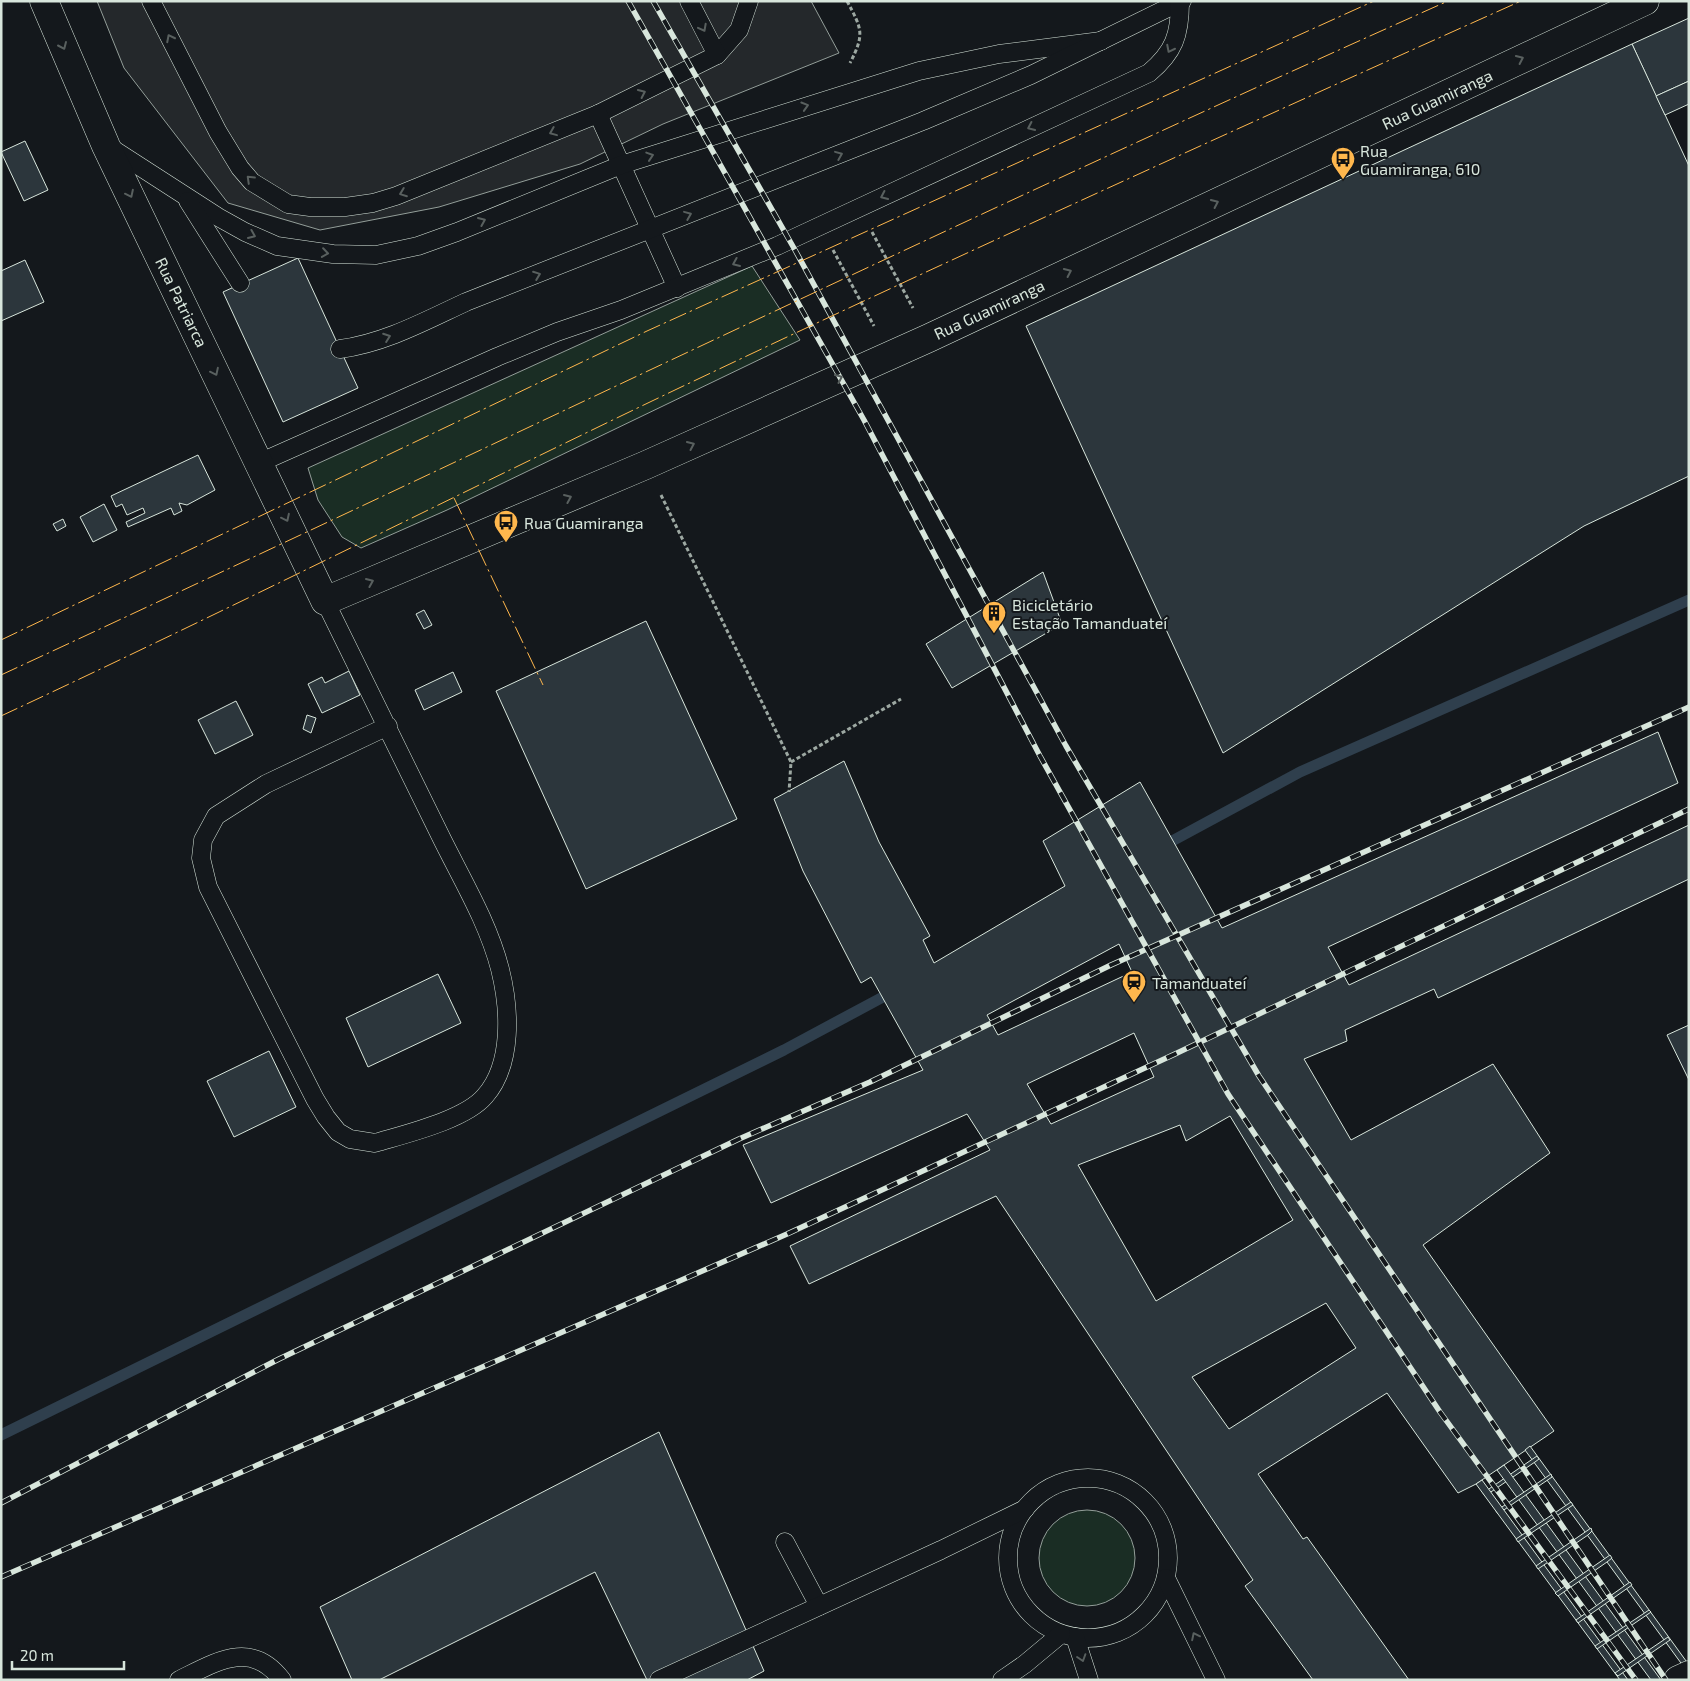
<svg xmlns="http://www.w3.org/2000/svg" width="1690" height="1681" viewBox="0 0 1690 1681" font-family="'Exo 2',sans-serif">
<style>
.green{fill:#1a2d24;stroke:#939e99}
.parking{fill:#24282b;stroke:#939e99}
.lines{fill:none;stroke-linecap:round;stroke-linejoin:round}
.stream{stroke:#2f3f4d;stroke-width:11}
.building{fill:#2c363c;stroke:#d8e6dc;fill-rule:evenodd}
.service-casing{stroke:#d8e6dc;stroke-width:19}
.tertiary-casing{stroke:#d8e6dc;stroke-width:29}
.secondary-casing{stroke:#d8e6dc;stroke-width:29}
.path{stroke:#9da8a2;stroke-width:3;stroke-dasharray:4 2.5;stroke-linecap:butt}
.service{stroke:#14181c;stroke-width:18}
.tertiary{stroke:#14181c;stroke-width:28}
.secondary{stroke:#14181c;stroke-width:28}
.rail-casing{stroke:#d8e6dc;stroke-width:5.5}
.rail{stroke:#14181c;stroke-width:4;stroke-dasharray:11;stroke-linecap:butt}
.power{stroke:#ffb74d;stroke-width:1;stroke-dasharray:18 4 2.5 4;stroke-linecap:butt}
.oneway{stroke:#59605f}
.labels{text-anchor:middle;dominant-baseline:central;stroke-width:4;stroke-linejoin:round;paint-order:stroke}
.street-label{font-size:16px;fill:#d8e6dc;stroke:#14181c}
.poi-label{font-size:16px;fill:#d8e6dc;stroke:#14181c;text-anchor:start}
</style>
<rect width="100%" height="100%" fill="#14181c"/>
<!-- green -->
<g class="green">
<polygon points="752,266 800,340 447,510 361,548 342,537 318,500 308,468"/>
<circle cx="1087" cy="1558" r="48"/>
</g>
<!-- parking -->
<polygon class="parking" points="97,1 811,1 839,53 663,124 580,164 439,207 320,230 228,203 124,68"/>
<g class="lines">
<!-- stream -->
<g class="stream">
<polyline points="1161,847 1300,772 1689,600"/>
<polyline points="1,1435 784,1050 896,990"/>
</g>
</g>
<!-- building -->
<g class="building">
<polygon points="1689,18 1689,81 1656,96 1632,44"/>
<polygon points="1632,44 1689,166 1689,476 1584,526 1223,753 1026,326"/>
<polygon points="1689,81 1689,104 1665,115 1656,96"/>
<polygon points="25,141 48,190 24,201 1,152"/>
<polygon points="298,258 358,388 283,422 223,292"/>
<polygon points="25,260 44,302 1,321 1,271"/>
<polygon points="198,455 215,490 187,505 179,503 182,511 174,515 171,508 128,527 126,522 145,513 143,508 127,515 122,504 116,507 111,496"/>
<polygon points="104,504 117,530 93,542 80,517"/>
<polygon points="63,519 66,526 57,531 53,524"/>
<polygon points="1043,572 1062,624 952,688 926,644"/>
<polygon points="424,610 432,625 424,629 416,614"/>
<polygon points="646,621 737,819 586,889 496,691"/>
<polygon points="349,671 360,695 322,713 308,684 322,677 325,683"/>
<polygon points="453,672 462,692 424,710 415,690"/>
<polygon points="236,701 253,735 215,754 198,720"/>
<polygon points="307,715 316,718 311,733 303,729"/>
<path d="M1658 732 1678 783 1328 947 1349 985 1689 825V879L1438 998 1434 989 1345 1030 1347 1041 1304 1059 1351 1140 1493 1064 1550 1153 1423 1245 1554 1431 1476 1484 1458 1493 1387 1393 1258 1474 1303 1539 1307 1537 1409 1680H1313L1245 1586 1253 1580 996 1196 809 1284 790 1246 990 1150 967 1114 771 1203 743 1145 923 1070 871 977 861 983 803 871 774 799 844 761 879 842 930 936 923 940 934 963 1065 886 1043 841 1140 782 1222 928ZM1119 944 1132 972 998 1035 987 1015ZM1134 1033 1154 1077 1051 1124 1027 1084ZM1230 1116 1293 1220 1156 1301 1078 1165 1180 1125 1186 1141ZM1326 1303 1356 1348 1229 1429 1192 1377Z"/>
<polygon points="438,974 461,1023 368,1067 346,1018"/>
<polygon points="1689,1025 1689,1080 1667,1035"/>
<polygon points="269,1051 296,1107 234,1137 207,1081"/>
<polygon points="659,1432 764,1671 747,1680 647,1680 595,1572 379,1680 352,1680 320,1607"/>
<polygon points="1530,1446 1689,1665 1689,1674 1525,1450"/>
<polygon points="1537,1456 1539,1459 1535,1462 1485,1496 1483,1493"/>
<polygon points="1504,1465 1661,1680 1651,1680 1497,1470"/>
<polygon points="1551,1474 1552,1477 1498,1514 1496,1511"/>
<polygon points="1482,1480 1628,1680 1620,1680 1476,1484"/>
<polygon points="1571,1502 1573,1505 1518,1542 1516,1539"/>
<polygon points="1591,1528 1592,1531 1588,1535 1538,1569 1536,1566"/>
<polygon points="1610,1555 1612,1558 1607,1562 1558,1596 1555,1593"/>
<polygon points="1630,1582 1632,1585 1578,1623 1576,1620"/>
<polygon points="1649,1610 1651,1612 1597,1649 1595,1646"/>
<polygon points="1668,1637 1670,1640 1618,1676 1615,1673"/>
</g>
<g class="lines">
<defs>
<g id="service">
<polyline points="151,1 218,132 240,168 252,182 288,204 310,207 345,207 373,203 396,196 598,114 717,55 739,30 749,1"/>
<polyline points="689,1 717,55"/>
<polyline points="598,114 677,288"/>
<polyline points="108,146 218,217 245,232 277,246 333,254 376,255 418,246 457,232 621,165 919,71 999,54 1101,41"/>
<polyline points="188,201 240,283"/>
<path d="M340 349C385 343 425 321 466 302L923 121 1031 75 1182 1"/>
<path d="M259 463 497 357 557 332 621 310 777 246 1149 73C1174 52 1180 35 1180 2"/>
<path d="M325 601C364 679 402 757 440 835 461 878 488 922 500 969 510 1009 513 1064 485 1096 465 1120 405 1134 375 1143L350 1139 338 1132 326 1117 315 1099 208 887 201 858 203 840 216 816 266 784 388 726"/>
<circle cx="1088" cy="1558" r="80"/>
<polyline points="785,1542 819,1606"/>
<polyline points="1166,1578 1216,1680"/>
<polyline points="1075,1637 1089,1680"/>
<path d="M179 1680C216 1662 251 1639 282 1680"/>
<polyline points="659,1680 941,1550 1025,1509"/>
<polyline points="1002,1680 1025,1664 1061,1634"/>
</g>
<polyline id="tertiary" points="44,1 106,146 325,601 646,465 929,338 1645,1"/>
<polyline id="secondary" points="1678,1680 1689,1675"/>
</defs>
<!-- service casing -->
<use href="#service" class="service-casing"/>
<!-- tertiary casing -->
<use href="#tertiary" class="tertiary-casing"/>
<!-- secondary casing -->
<use href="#secondary" class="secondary-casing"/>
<!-- path -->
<g class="path">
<path d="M847 1C862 29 865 34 850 63"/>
<polyline points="872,232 913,308"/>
<polyline points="833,250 874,326"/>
<polyline points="661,495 791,762 789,792"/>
<polyline points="791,762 901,699"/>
</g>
<!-- service -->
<use href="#service" class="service"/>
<!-- tertiary -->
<use href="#tertiary" class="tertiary"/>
<!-- secondary -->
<use href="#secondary" class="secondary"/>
<defs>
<g id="rail">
<polyline points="628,1 864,420 1040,756 1228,1094 1440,1412 1636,1680"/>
<polyline points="653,1 795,250 1066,746 1259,1076 1666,1680"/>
<polyline points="1,1503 279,1359 739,1139 870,1082 1111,965 1689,707"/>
<polyline points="1,1577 787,1234 1175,1054 1689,809"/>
</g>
</defs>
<!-- rail casing -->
<use href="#rail" class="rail-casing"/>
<!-- rail -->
<use href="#rail" class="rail"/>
<!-- power -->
<g class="power">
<polyline points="454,498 543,685"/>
<polyline points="1,640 647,331 1374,1"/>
<path d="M1 675C484 451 962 218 1448 1"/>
<path d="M1 716C228 610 452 497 677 389 957 256 1238 128 1521 1"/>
</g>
</g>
<!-- one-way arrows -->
<defs><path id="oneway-chevron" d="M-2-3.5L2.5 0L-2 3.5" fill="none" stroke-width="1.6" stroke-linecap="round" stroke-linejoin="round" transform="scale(1.25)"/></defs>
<g class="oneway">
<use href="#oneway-chevron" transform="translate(703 28) rotate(62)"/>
<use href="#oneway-chevron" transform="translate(170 38) rotate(-117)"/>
<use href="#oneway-chevron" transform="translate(63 46) rotate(66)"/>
<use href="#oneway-chevron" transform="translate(1170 49) rotate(117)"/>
<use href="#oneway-chevron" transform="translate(1520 59) rotate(-25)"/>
<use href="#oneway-chevron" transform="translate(642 93) rotate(-25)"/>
<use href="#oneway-chevron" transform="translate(805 106) rotate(-17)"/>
<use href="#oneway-chevron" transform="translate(1031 127) rotate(155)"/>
<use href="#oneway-chevron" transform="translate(553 132) rotate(158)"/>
<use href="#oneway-chevron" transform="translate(839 155) rotate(-22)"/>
<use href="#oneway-chevron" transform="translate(650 156) rotate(-18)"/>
<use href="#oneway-chevron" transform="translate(250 179) rotate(-136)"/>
<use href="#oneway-chevron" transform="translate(403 193) rotate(159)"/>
<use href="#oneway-chevron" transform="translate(130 194) rotate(64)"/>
<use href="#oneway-chevron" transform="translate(884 196) rotate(155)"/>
<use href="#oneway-chevron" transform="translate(1215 203) rotate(-25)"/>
<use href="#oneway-chevron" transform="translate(688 215) rotate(-22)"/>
<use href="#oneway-chevron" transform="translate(482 221) rotate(-23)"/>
<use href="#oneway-chevron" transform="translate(252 235) rotate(23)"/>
<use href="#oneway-chevron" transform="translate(325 253) rotate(8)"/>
<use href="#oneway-chevron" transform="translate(736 263) rotate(157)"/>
<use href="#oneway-chevron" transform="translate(1068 272) rotate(-25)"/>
<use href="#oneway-chevron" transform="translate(537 275) rotate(-21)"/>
<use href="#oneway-chevron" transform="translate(387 337) rotate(-20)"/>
<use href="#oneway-chevron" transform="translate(215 372) rotate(64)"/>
<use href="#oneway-chevron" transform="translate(839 378) rotate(-24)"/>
<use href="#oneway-chevron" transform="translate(691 445) rotate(-24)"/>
<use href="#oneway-chevron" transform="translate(568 498) rotate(-23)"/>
<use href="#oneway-chevron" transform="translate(286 518) rotate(64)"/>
<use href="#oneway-chevron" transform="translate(370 582) rotate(-23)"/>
<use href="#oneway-chevron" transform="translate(1195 1636) rotate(-116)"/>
<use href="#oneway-chevron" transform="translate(1082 1658) rotate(72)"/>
</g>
<!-- icons -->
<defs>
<symbol id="bus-pin" viewBox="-11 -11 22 30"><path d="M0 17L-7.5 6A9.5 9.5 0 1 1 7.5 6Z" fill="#ffb74d" stroke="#14181c"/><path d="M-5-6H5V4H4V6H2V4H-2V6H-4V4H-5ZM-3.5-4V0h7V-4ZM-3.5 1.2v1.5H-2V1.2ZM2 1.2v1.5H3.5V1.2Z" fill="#111"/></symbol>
<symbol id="building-pin" viewBox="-11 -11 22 30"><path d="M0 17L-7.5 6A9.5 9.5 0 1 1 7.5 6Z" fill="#ffb74d" stroke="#14181c"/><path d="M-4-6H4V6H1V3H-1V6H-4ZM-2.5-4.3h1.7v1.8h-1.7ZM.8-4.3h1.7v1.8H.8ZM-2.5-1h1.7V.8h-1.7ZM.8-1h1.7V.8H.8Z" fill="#111"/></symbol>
<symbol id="station-pin" viewBox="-11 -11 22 30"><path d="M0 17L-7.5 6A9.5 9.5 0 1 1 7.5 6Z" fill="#ffb74d" stroke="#14181c"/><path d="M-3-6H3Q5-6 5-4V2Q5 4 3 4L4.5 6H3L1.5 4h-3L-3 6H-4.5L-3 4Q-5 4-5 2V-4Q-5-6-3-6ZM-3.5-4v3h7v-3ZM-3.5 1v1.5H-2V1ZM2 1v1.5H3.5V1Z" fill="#111"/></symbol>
</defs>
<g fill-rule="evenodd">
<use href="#bus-pin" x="1329" y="145" width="28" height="38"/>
<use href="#bus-pin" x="492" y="508" width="28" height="38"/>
<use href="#building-pin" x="980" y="599" width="28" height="38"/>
<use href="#station-pin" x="1120" y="968" width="28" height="38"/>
</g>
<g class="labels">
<!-- street labels -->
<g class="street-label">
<text transform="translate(1437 99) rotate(-25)">Rua Guamiranga</text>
<text transform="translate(182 302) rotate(64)">Rua Patriarca</text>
<text transform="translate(989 309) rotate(-25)">Rua Guamiranga</text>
</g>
<!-- poi labels -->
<g class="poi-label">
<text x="1360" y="150">Rua<tspan x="1360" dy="18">Guamiranga, 610</tspan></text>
<text x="524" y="522">Rua Guamiranga</text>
<text x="1012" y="604">Bicicletário<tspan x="1012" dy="18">Estação Tamanduateí</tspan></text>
<text x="1152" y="982">Tamanduateí</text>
</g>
</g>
<!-- border -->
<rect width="1690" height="1681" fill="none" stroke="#d8e6dc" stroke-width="5"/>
<!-- scale -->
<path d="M12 1661v8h112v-8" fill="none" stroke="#d8e6dc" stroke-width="2.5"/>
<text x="20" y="1661" font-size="15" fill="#d8e6dc" stroke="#14181c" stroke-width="4" paint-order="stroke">20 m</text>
</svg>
